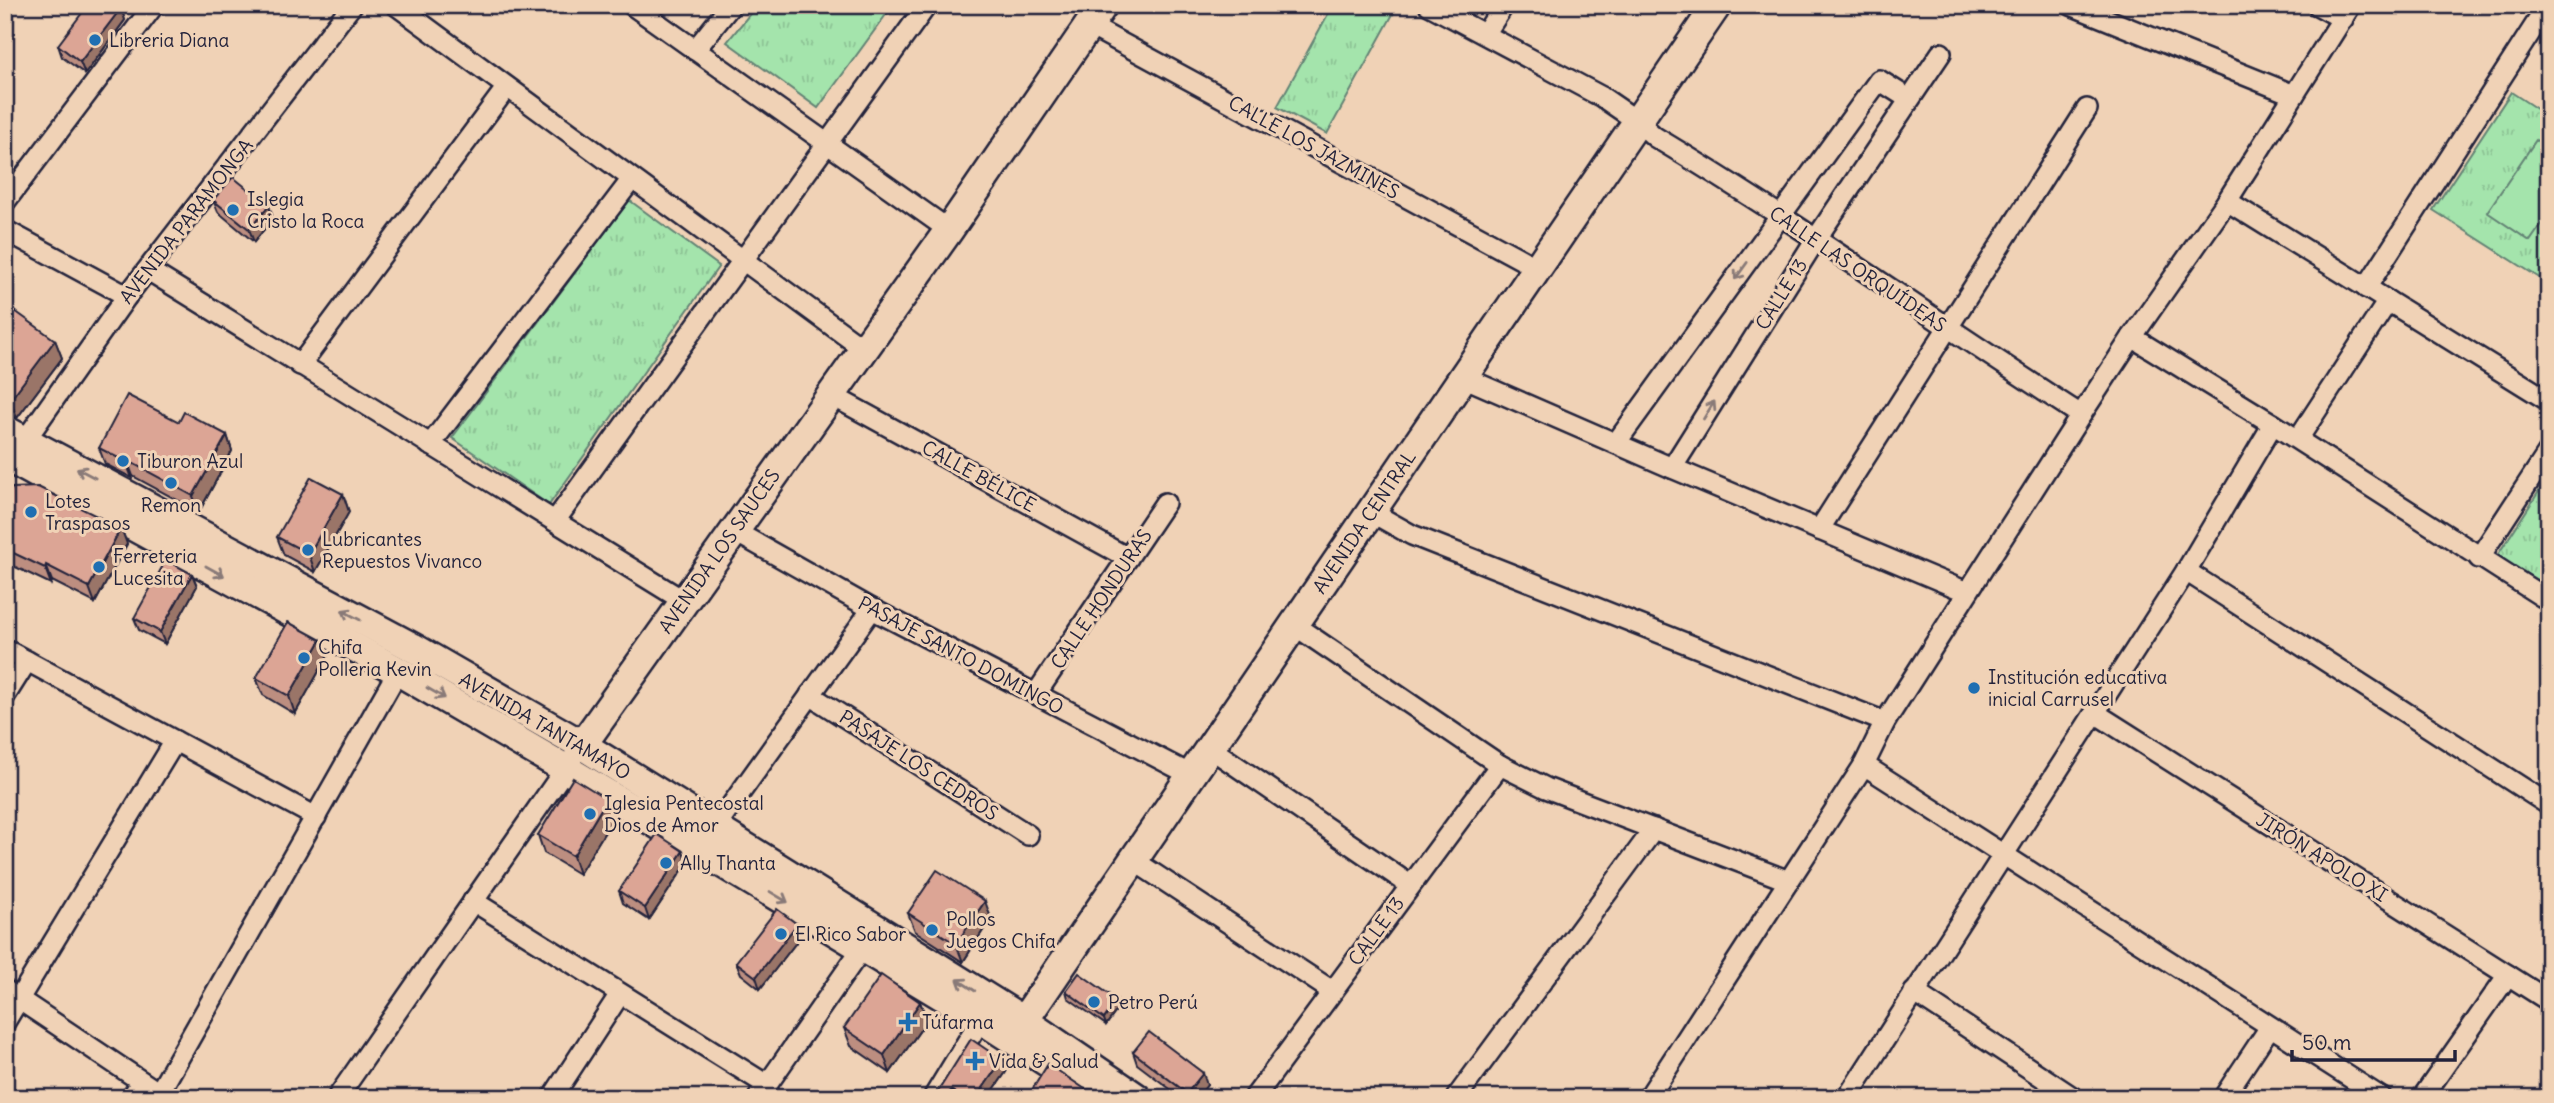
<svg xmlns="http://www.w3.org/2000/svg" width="2554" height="1103" viewBox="0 0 2554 1103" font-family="Delius,sans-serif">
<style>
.park{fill:url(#park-tufts);stroke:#638374;stroke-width:2}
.pitch{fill:#a4e4ac;stroke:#638374;stroke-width:2}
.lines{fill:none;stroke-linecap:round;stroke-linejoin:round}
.street-casing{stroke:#22223b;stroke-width:24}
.secondary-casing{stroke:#22223b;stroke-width:33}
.street{stroke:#f0d2b6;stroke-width:19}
.secondary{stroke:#f0d2b6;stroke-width:28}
.wall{fill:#bd8e80;stroke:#22223b;stroke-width:2}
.shaded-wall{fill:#9a7468;stroke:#22223b;stroke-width:2}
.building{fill:#dca595;stroke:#22223b;stroke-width:2}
.oneway{stroke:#897a78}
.poi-dot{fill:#1f6fb2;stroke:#f0d2b6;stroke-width:2.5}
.labels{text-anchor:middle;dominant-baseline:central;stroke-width:6;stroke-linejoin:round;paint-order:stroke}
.poi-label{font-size:19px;fill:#22223b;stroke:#f0d2b6;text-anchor:start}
.street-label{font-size:19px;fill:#22223b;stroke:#f0d2b6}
</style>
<defs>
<pattern id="park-tufts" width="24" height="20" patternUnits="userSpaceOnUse" patternTransform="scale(1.75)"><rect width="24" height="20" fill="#a4e4ac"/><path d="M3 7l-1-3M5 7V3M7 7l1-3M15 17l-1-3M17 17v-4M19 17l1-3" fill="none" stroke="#8dc395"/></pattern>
</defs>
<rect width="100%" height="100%" fill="#f0d2b6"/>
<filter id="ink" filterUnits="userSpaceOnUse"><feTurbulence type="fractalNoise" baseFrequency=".0143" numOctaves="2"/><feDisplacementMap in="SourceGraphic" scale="14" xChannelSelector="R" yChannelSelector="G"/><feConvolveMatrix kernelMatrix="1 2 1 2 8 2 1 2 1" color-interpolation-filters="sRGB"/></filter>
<g filter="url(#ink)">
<!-- park -->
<g class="park">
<polygon points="757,5 893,5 818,108 727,42"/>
<polygon points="1333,5 1398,5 1327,134 1277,107"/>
<polygon points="2511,92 2549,117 2549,284 2433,210"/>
<polygon points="629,200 719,266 549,505 452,438"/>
<polygon points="2549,476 2549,587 2497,556"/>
</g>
<!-- pitch -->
<polygon class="pitch" points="2536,140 2549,149 2549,214 2530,241 2487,212"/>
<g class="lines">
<defs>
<g id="street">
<polyline points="396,5 864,349"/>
<polyline points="632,5 949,230"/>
<path d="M1429 5 1602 97 1637 121 1655 137C1800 224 1938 323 2081 415"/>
<polyline points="2071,5 2294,95"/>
<polyline points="2317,5 2343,19"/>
<polyline points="1090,26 1537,268"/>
<polyline points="1485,34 1504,5"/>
<polyline points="695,50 731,5"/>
<polyline points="2227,201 2549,401"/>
<polyline points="5,202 154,5"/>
<polyline points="5,230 127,296"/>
<polyline points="148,270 684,601"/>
<polyline points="2366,288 2548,5"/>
<polyline points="2132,337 2273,424 2549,601"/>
<polyline points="300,365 507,87"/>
<polyline points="1463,377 1672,468 1967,592"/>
<polyline points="831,395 1128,558"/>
<polyline points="2298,439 2388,301"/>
<polyline points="1616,443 1879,80 1909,99"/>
<polyline points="430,445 632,179"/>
<polyline points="19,449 127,296 352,5"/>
<polyline points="1672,468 1816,239 1941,53"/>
<polyline points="1371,512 1412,535 1885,722"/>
<polyline points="555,521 927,5"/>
<polyline points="1819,530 2087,109"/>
<polyline points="734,531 872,609 1191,775"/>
<polyline points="2479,558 2549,451"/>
<polyline points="2186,571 2549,805"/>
<polyline points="1294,625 1500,765 1546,788 1789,881"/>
<polyline points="5,649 316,817"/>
<polyline points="1036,694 1165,503"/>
<polyline points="810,695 1028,835"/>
<polyline points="5,696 27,661"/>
<polyline points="2095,713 2549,1001"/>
<polyline points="1210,748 1410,885"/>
<polyline points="1864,765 2382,1098"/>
<polyline points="715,828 872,609"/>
<polyline points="1133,860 1332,991"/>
<polyline points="473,901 767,1085"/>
<polyline points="5,990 159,1093 172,1098"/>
<polyline points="1914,992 2074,1098"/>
<polyline points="5,1022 175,741"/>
<polyline points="159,1093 398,671"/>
<polyline points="131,1098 142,1082"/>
<polyline points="337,1098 572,759"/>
<polyline points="552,1098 620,994"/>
<polyline points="758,1098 863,947"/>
<polyline points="933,1098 981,1019"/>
<polyline points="1254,1098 1500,765"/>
<polyline points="1456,1098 1654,829"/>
<polyline points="1648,1098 1864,765 1885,722 2081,415 2132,337 2227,201 2351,5"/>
<polyline points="1847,1098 2186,571 2273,424"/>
<polyline points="2223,1098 2270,1027"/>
<polyline points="2422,1098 2508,975"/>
</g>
<g id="secondary">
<polyline points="5,430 412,647 582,745 1024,1021 1137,1098"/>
<polyline points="5,456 398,671 566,769 981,1019 1103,1098"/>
<polyline points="582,745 949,230 1103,5"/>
<polyline points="1014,1035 1717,5"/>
</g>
</defs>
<!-- street casing -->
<use href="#street" class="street-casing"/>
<!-- secondary casing -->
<use href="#secondary" class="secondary-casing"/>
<!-- street -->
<use href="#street" class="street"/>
<!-- secondary -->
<use href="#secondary" class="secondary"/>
</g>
<!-- wall -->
<g class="wall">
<polygon points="121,8 125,20 85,74 62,57 58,45"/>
<polygon points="213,200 269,206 273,218 254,242 218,212"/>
<polygon points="5,323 55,340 62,358 17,418 5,413"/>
<polygon points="179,422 227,435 232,451 199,512 133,476 132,478 105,464 99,448"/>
<polygon points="2549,470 2549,489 2544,477"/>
<polygon points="343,494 349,512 315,572 284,555 277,537"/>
<polygon points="5,502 121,528 127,544 95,603 52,581 51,584 5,562"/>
<polygon points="192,574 197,586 165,644 139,630 134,618"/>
<polygon points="327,657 295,714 263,695 256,678"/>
<polygon points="614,817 579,874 544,853 538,835"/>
<polygon points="683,851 687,863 649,920 623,903 619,891"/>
<polygon points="908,913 991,918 963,962 915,931"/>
<polygon points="801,936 760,989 741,974 736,962"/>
<polygon points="1066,991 1120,1006 1106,1025 1068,998"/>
<polygon points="920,1002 927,1020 890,1073 851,1046 844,1028"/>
<polygon points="1133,1052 1207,1085 1197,1098 1182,1098 1137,1064"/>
<polygon points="1006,1072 988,1098 936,1098 935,1096"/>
</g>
<!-- shaded-wall -->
<g class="shaded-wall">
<polygon points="121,8 125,20 85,74 80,62"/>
<polygon points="269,206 273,218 254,242 249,229"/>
<polygon points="55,340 62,358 17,418 10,400"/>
<polygon points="227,435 232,451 199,512 193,496"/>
<polygon points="127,460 133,476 132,478 126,462"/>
<polygon points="343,494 349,512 315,572 309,554"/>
<polygon points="121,528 127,544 95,603 89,587"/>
<polygon points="46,565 52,581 51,584 45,568"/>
<polygon points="192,574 197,586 165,644 160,632"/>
<polygon points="321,640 327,657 295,714 289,696"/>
<polygon points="607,799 614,817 579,874 573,856"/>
<polygon points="683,851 687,863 649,920 645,908"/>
<polygon points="985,901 991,918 963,962 956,944"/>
<polygon points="797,924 801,936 760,989 756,977"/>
<polygon points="1117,1000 1120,1006 1106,1025 1104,1019"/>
<polygon points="920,1002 927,1020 890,1073 884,1055"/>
<polygon points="1002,1060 1006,1072 988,1098 976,1098"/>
<polygon points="1203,1073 1207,1085 1197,1098 1189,1098 1187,1093"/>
<polygon points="951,1090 954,1098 947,1098"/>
</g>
<!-- building -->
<g class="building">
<polygon points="88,5 117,5 121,8 80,62 58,45"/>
<polygon points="233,177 269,206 249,229 213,200"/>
<polygon points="15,311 55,340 10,400 5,398 5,323"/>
<polygon points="127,395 179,422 184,412 227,435 193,496 127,460 126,462 99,448"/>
<polygon points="2549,470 2549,480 2544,477"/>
<polygon points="311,477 343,494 309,554 277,537"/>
<polygon points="38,487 121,528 89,587 46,565 45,568 5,549 5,502 12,488"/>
<polygon points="166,560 192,574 160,632 134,618"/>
<polygon points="288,622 321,640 289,696 256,678"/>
<polygon points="573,778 607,799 573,856 538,835"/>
<polygon points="657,834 683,851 645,908 619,891"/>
<polygon points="937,870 985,901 956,944 908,913"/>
<polygon points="777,909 797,924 756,977 736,962"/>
<polygon points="1079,973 1117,1000 1104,1019 1066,991"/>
<polygon points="881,975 920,1002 884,1055 844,1028"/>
<polygon points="1149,1032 1203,1073 1187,1093 1133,1052"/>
<polygon points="971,1039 1002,1060 976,1098 963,1098 951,1090 947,1098 938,1098 935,1096"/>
<polygon points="1048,1064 1085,1089 1099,1090 1111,1098 1027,1098"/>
</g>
<!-- one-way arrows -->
<defs><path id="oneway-shaft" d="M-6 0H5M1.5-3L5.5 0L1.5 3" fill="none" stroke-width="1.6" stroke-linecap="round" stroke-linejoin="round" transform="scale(1.75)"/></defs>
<g class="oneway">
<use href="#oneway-shaft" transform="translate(1741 271) rotate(126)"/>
<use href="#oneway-shaft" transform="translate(1709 410) rotate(-58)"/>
<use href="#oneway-shaft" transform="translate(86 473) rotate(-152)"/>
<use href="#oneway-shaft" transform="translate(215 571) rotate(29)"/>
<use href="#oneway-shaft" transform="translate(351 615) rotate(-152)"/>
<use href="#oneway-shaft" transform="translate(436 693) rotate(30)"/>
<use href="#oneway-shaft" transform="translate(779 897) rotate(31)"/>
<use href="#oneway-shaft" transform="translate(966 985) rotate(-147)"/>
</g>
</g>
<!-- markers -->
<g class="poi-dot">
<circle cx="95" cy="40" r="7"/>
<circle cx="233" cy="210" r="7"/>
<circle cx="123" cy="461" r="7"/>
<circle cx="171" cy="483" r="7"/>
<circle cx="31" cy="512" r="7"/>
<circle cx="308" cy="550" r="7"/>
<circle cx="99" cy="567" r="7"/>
<circle cx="304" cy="658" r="7"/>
<circle cx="1974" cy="688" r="7"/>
<circle cx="590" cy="814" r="7"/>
<circle cx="666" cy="863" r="7"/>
<circle cx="932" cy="930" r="7"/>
<circle cx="781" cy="934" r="7"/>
<circle cx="1094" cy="1002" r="7"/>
<path d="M904.5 1011.5h7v7h7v7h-7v7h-7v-7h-7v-7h7z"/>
<path d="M971.5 1050.5h7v7h7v7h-7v7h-7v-7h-7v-7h7z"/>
</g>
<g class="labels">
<!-- poi labels -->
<g class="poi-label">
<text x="109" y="40">Libreria Diana</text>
<text x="247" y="199">Islegia<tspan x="247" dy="22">Cristo la Roca</tspan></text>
<text x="137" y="461">Tiburon Azul</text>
<text x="45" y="501">Lotes<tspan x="45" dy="22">Traspasos</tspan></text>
<text x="171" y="505" text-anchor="middle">Remon</text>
<text x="322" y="539">Lubricantes<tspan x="322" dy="22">Repuestos Vivanco</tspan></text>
<text x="113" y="556">Ferreteria<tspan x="113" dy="22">Lucesita</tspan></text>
<text x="318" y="647">Chifa<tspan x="318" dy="22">Polleria Kevin</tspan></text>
<text x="1988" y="677">Institución educativa<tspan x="1988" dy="22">inicial Carrusel</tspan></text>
<text x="604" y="803">Iglesia Pentecostal<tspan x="604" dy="22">Dios de Amor</tspan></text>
<text x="680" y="863">Ally Thanta</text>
<text x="946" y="919">Pollos<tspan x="946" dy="22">Juegos Chifa</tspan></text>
<text x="795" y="934">El Rico Sabor</text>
<text x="1108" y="1002">Petro Perú</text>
<text x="922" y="1022">Túfarma</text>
<text x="989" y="1061">Vida &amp; Salud</text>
</g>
<!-- street labels -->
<g class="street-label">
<text transform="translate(1314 147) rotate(29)">CALLE LOS JAZMINES</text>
<text transform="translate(186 221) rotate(-52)">AVENIDA PARAMONGA</text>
<text transform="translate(1858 269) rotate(34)">CALLE LAS ORQUÍDEAS</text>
<text transform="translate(1781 294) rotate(-58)">CALLE 13</text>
<text transform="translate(979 476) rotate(29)">CALLE BÉLICE</text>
<text transform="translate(1364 522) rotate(-56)">AVENIDA CENTRAL</text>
<text transform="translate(719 551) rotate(-55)">AVENIDA LOS SAUCES</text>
<text transform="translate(1101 599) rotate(-56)">CALLE HONDURAS</text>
<text transform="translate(961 655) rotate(28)">PASAJE SANTO DOMINGO</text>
<text transform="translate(545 726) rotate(30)">AVENIDA TANTAMAYO</text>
<text transform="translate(919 765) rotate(33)">PASAJE LOS CEDROS</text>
<text transform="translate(2322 857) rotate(32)">JIRÓN APOLO XI</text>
<text transform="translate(1376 931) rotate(-54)">CALLE 13</text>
</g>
</g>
<!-- margin -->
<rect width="2554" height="1103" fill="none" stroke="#f0d2b6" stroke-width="28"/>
<rect x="14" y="14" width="2526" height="1075" fill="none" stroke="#22223b" stroke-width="2.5" filter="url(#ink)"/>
<!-- scale -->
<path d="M2292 1050v10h163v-10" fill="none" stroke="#22223b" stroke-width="3.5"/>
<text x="2302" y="1050" font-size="21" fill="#22223b" stroke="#f0d2b6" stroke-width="5" paint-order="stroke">50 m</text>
</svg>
